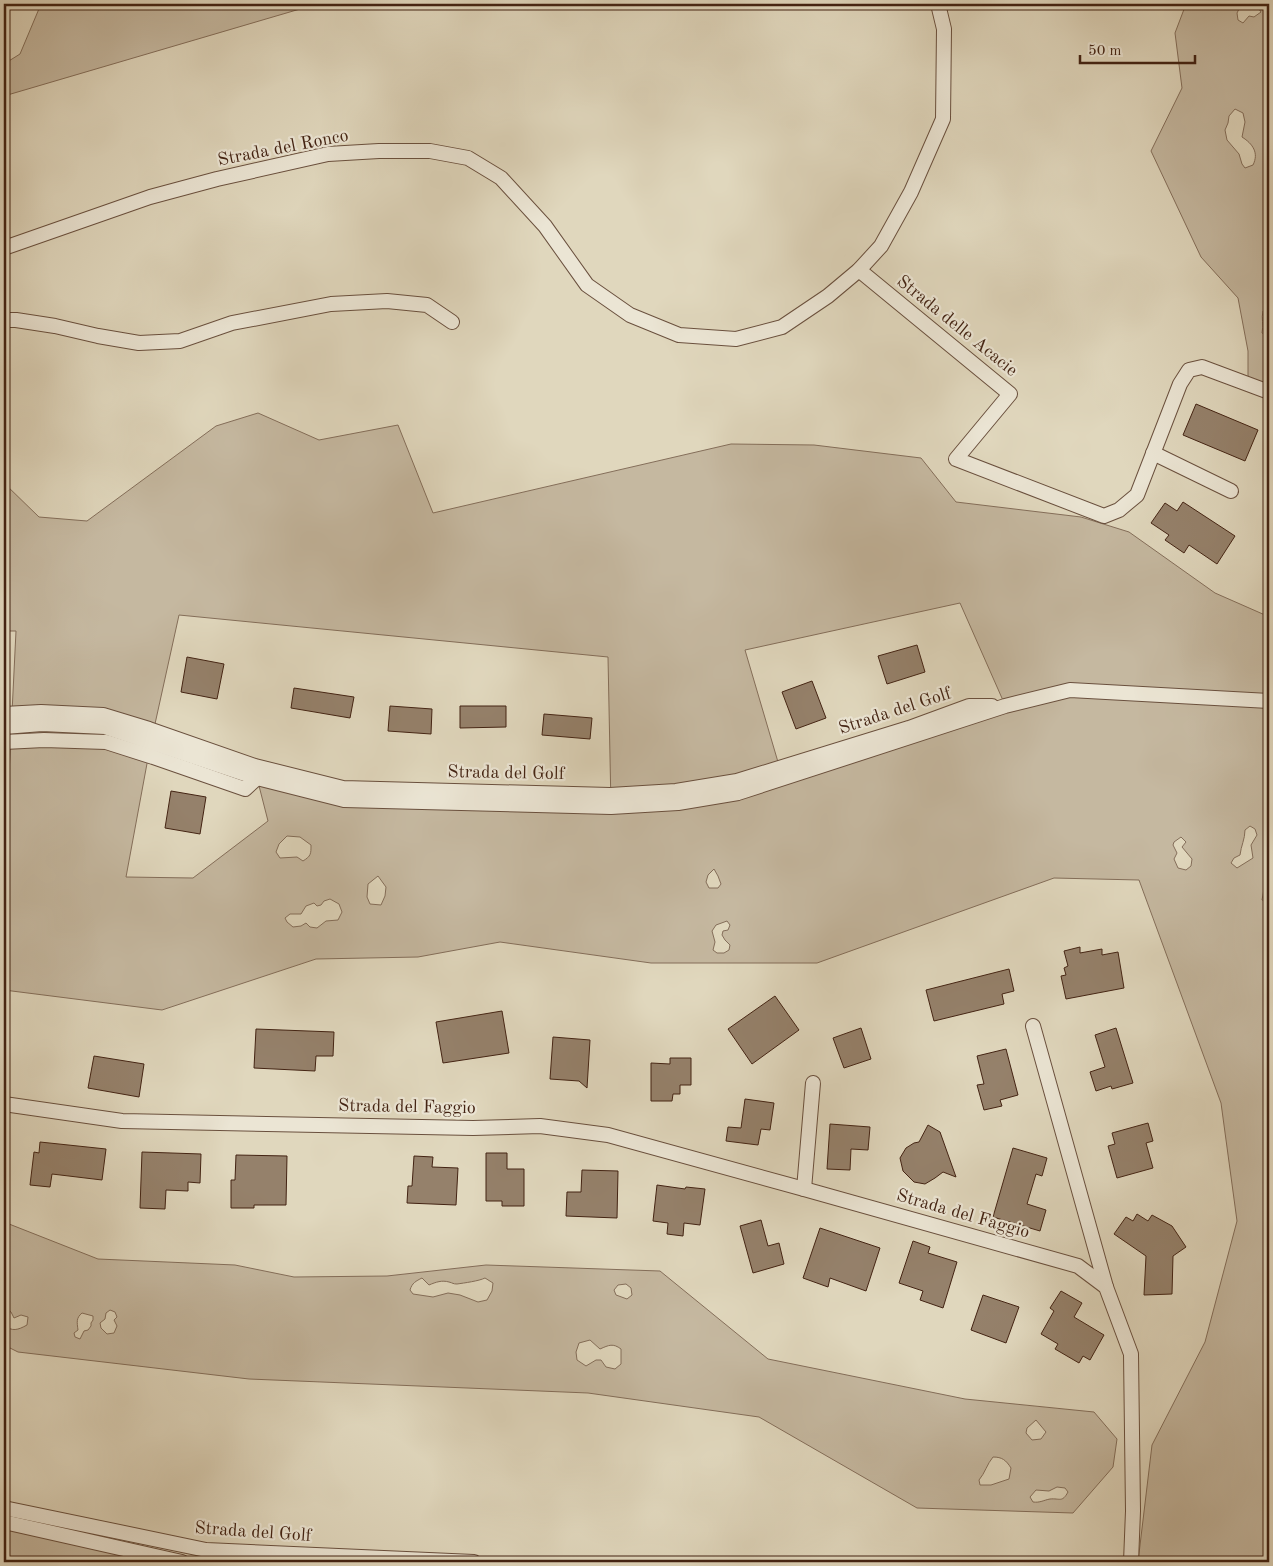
<svg xmlns="http://www.w3.org/2000/svg" width="1273" height="1566" viewBox="0 0 1273 1566" font-family="'Old Standard TT',serif">
<style>
.green{fill:#c5b8a0;stroke:#846e5a;fill-rule:evenodd}
.building{fill:#95816b;stroke:#432313}
.lines{fill:none;stroke-linecap:round;stroke-linejoin:round}
.minor-casing{stroke:#6a503e;stroke-width:16}
.minor{stroke:#ebe5d4;stroke-width:14}
.labels{text-anchor:middle;dominant-baseline:central;stroke-width:4.5;stroke-linejoin:round;paint-order:stroke}
.street-label{font-size:18px;fill:#432313;stroke:#ebe5d4}
</style>
<rect width="100%" height="100%" fill="#e0d7bd"/>
<filter id="stains"><feTurbulence type="fractalNoise" baseFrequency=".004" numOctaves="4"/><feColorMatrix values="0 0 0 0 .2 0 0 0 0 .09 0 0 0 0 .02 0 0 0 .5 -.17"/></filter>
<radialGradient id="worn" r=".72"><stop offset=".6" stop-color="#630" stop-opacity="0"/><stop offset="1" stop-color="#630" stop-opacity=".3"/></radialGradient>
<!-- green -->
<g class="green">
<polygon points="41,4 317,4 4,96 4,64 20,54"/>
<path d="M1186 4H1248L1241 5 1237 13 1238 20 1243 23 1249 16 1254 17 1261 12 1257 6 1251 4H1269V310L1263 311C1261 318 1264 325 1262 333L1269 336V392L1248 383V351L1238 298 1201 257 1151 151 1182 88 1175 33ZM1235 109 1243 113 1245 122 1242 137C1253 144 1259 153 1253 165L1245 168 1242 164 1239 154 1227 140 1225 130 1228 123 1229 116Z"/>
<path d="M258 413 319 440 398 425 433 513 731 444 814 445 921 458 956 502 1081 517 1129 532 1215 593 1265 615 1269 618V862L1262 900 1269 902V1562H1138L1152 1445 1205 1342 1237 1221 1221 1103 1139 880 1054 878 817 963H651L500 942 418 957 316 959 162 1010 4 990V877L16 631H4V483L39 517 87 521 216 426ZM960 603 1005 705 783 779 745 650ZM179 615 608 657 611 807 257 778 268 821 193 878 126 877 151 742ZM1250 826 1255 829 1257 835 1251 845 1253 858 1237 868 1231 863 1234 858 1240 855C1241 846 1245 839 1245 830ZM287 836 300 837 311 845C311 854 311 856 303 861L297 857 280 858 276 852 279 844ZM1181 837 1186 842 1182 847 1192 859 1191 866 1186 870 1178 868 1174 859 1177 853 1173 845 1174 842ZM714 869 718 876 721 884 718 888H709L706 882 708 875ZM378 876 386 887 385 896 381 905 370 904 367 897 368 884ZM330 899 339 904 342 912 338 920 326 921 317 928 310 927 306 923 301 926 293 927 287 922 285 918 290 914H301L306 906 314 903 317 906 321 905 324 901ZM727 921 730 925 728 930 723 931 722 935 725 940 730 945 729 950 724 953H717L713 950 715 942 712 931 716 925Z"/>
<path d="M4 1222 98 1259 235 1265 294 1277 387 1276 486 1265 660 1271 768 1359 965 1399 1094 1412 1117 1439 1113 1467 1073 1513 917 1508 759 1417 588 1393 249 1379 18 1352 4 1345V1325C12 1332 18 1330 27 1325L28 1317 21 1315 14 1318 11 1312 6 1309 4 1310ZM422 1278 429 1285C436 1282 442 1280 449 1282 453 1283 453 1284 457 1284 464 1283 479 1281 485 1278L493 1283 492 1291 487 1300 478 1302 460 1295 448 1293 433 1297 413 1294 410 1290C412 1283 416 1281 422 1278ZM626 1284 631 1288 632 1295 627 1299 616 1295 614 1290 618 1285ZM110 1310 115 1312 117 1317 114 1320 117 1326 114 1333 107 1334 101 1328 100 1323 105 1319 106 1313ZM82 1313 93 1316V1320L91 1323V1326L88 1330 84 1331 80 1339 75 1337 74 1333 78 1330C77 1322 76 1318 82 1313ZM590 1340 600 1349C609 1345 613 1343 621 1349V1364L615 1369 606 1367 601 1360H596L586 1366 577 1360 576 1352 579 1343ZM1036 1420 1046 1432 1041 1439 1032 1440 1026 1433 1027 1428ZM993 1457C1002 1457 1006 1460 1011 1468L1009 1479 991 1485H980L979 1480C985 1473 987 1464 993 1457ZM1057 1487 1065 1488 1068 1492C1062 1503 1060 1498 1050 1499 1044 1500 1040 1503 1033 1502L1030 1497 1036 1490 1049 1491Z"/>
<polygon points="4,1522 182,1562 4,1562"/>
</g>
<!-- building -->
<g class="building">
<polygon points="1196,404 1258,430 1245,461 1183,435"/>
<polygon points="1183,502 1235,536 1217,564 1189,545 1184,553 1165,540 1169,535 1151,523 1165,503 1177,511"/>
<polygon points="917,645 925,672 887,684 878,656"/>
<polygon points="187,657 224,664 217,699 181,692"/>
<polygon points="812,681 826,718 796,729 782,692"/>
<polygon points="294,688 354,697 350,718 291,708"/>
<polygon points="390,706 432,709 431,734 388,731"/>
<polygon points="460,706 506,706 506,727 460,728"/>
<polygon points="544,714 592,718 590,739 542,735"/>
<polygon points="171,791 206,797 200,834 165,828"/>
<polygon points="1080,947 1080,953 1102,949 1102,955 1118,952 1124,988 1066,999 1061,976 1066,975 1064,968 1068,966 1064,951"/>
<polygon points="1009,969 1014,991 1002,994 1004,1004 934,1021 926,990"/>
<polygon points="775,996 799,1030 752,1064 728,1029"/>
<polygon points="502,1011 509,1053 443,1063 436,1022"/>
<polygon points="861,1028 871,1059 844,1068 833,1038"/>
<polygon points="1116,1028 1133,1083 1112,1089 1111,1086 1096,1091 1090,1072 1105,1067 1095,1035"/>
<polygon points="256,1029 334,1032 333,1056 316,1056 315,1071 254,1068"/>
<polygon points="553,1037 590,1040 587,1088 579,1081 550,1079"/>
<polygon points="1006,1049 1018,1095 1000,1100 1002,1106 984,1110 977,1085 984,1084 977,1056"/>
<polygon points="94,1056 144,1064 139,1097 88,1088"/>
<polygon points="670,1058 691,1058 691,1085 680,1085 680,1094 673,1094 672,1101 651,1101 651,1063 670,1064"/>
<polygon points="745,1099 774,1103 770,1130 761,1129 758,1145 726,1141 728,1127 741,1128"/>
<polygon points="1148,1123 1153,1141 1146,1143 1153,1168 1117,1178 1108,1146 1115,1144 1112,1133"/>
<polygon points="830,1124 870,1127 868,1150 851,1149 850,1170 827,1169"/>
<polygon points="928,1125 940,1132 956,1177 943,1172 935,1178 925,1184 914,1182 903,1171 900,1158 906,1148 914,1143 919,1142"/>
<polygon points="40,1142 106,1149 102,1180 52,1174 50,1187 30,1185 34,1152 39,1153"/>
<polygon points="1013,1148 1047,1158 1042,1176 1036,1174 1027,1204 1046,1210 1040,1231 993,1217"/>
<polygon points="142,1152 201,1154 200,1183 188,1182 188,1191 166,1190 165,1209 140,1208"/>
<polygon points="486,1153 507,1153 507,1169 524,1169 524,1206 502,1206 502,1201 486,1201"/>
<polygon points="236,1155 287,1156 286,1205 254,1205 254,1208 231,1208 231,1180 235,1180"/>
<polygon points="414,1156 433,1157 432,1167 458,1168 456,1205 407,1203 408,1186 412,1186"/>
<polygon points="582,1170 618,1171 617,1218 566,1216 567,1192 581,1192"/>
<polygon points="657,1185 685,1189 686,1187 705,1189 700,1225 684,1223 683,1236 667,1234 668,1223 653,1221"/>
<polygon points="1137,1214 1148,1221 1152,1215 1172,1226 1186,1247 1173,1256 1172,1294 1144,1295 1146,1256 1114,1234 1126,1217 1133,1221"/>
<polygon points="761,1220 768,1246 779,1243 784,1264 753,1273 740,1226"/>
<polygon points="820,1228 880,1248 866,1291 830,1278 828,1287 803,1278"/>
<polygon points="913,1241 930,1247 928,1253 957,1262 943,1308 920,1300 923,1291 899,1283"/>
<polygon points="1061,1291 1082,1303 1074,1317 1104,1335 1090,1360 1083,1356 1079,1363 1055,1349 1058,1344 1041,1334 1054,1311 1050,1308"/>
<polygon points="983,1295 1019,1307 1006,1343 971,1330"/>
</g>
<g class="lines">
<defs>
<g id="minor">
<polyline points="4,248 150,197 217,179 328,154 379,151 430,151 468,158 501,178 545,226 587,285 630,315 679,335 736,339 782,327 828,296 859,270 881,246 911,192 943,119 944,29 938,4"/>
<polyline points="859,270 1010,394 956,459 1104,516 1119,510 1137,495 1180,384 1189,370 1202,367 1269,392"/>
<polyline points="4,320 16,320 55,326 98,336 139,343 180,341 232,323 331,304 387,301 427,305 452,322"/>
<polyline points="1153,453 1231,491"/>
<polyline points="4,714 41,712 103,715 149,729 255,766 343,788 610,795 676,791 737,781 909,728 969,706 992,706"/>
<polyline points="4,727 42,724 105,727 257,778 344,800 611,807 678,803 738,793 1005,706 1070,690 1269,701"/>
<polyline points="4,742 44,740 106,742 153,757 245,789 257,778"/>
<polyline points="1033,1026 1106,1287"/>
<polyline points="4,1104 122,1121 473,1128 540,1126 608,1135 804,1189 1078,1266 1106,1287 1131,1354 1133,1511 1131,1562"/>
<polyline points="804,1189 813,1083"/>
<polyline points="4,1508 206,1550 474,1562"/>
<polyline points="4,1522 182,1562"/>
</g>
</defs>
<!-- minor casing -->
<use href="#minor" class="minor-casing"/>
<!-- minor -->
<use href="#minor" class="minor"/>
</g>
<g class="labels">
<!-- street labels -->
<g class="street-label">
<text transform="translate(283 148) rotate(-11)">Strada del Ronco</text>
<text transform="translate(957 326) rotate(39)">Strada delle Acacie</text>
<text transform="translate(895 711) rotate(-18)">Strada del Golf</text>
<text transform="translate(506 773) rotate(1)">Strada del Golf</text>
<text transform="translate(407 1107) rotate(1)">Strada del Faggio</text>
<text transform="translate(963 1214) rotate(16)">Strada del Faggio</text>
<text transform="translate(253 1532) rotate(4)">Strada del Golf</text>
</g>
</g>
<!-- margin -->
<rect width="1273" height="1566" fill="none" stroke="#e0d7bd" stroke-width="20"/>
<rect x="5" y="5" width="1263" height="1556" fill="none" stroke="#432313" stroke-width="2.5"/>
<rect x="10" y="10" width="1253" height="1546" fill="none" stroke="#432313"/>
<!-- scale -->
<path d="M1080 55v8h115v-8" fill="none" stroke="#432313" stroke-width="2.5"/>
<text x="1088" y="55" font-size="15" fill="#432313" stroke="#ebe5d4" stroke-width="4" paint-order="stroke">50 m</text>
<rect width="100%" height="100%" filter="url(#stains)"/>
<rect width="100%" height="100%" fill="url(#worn)"/>
</svg>
